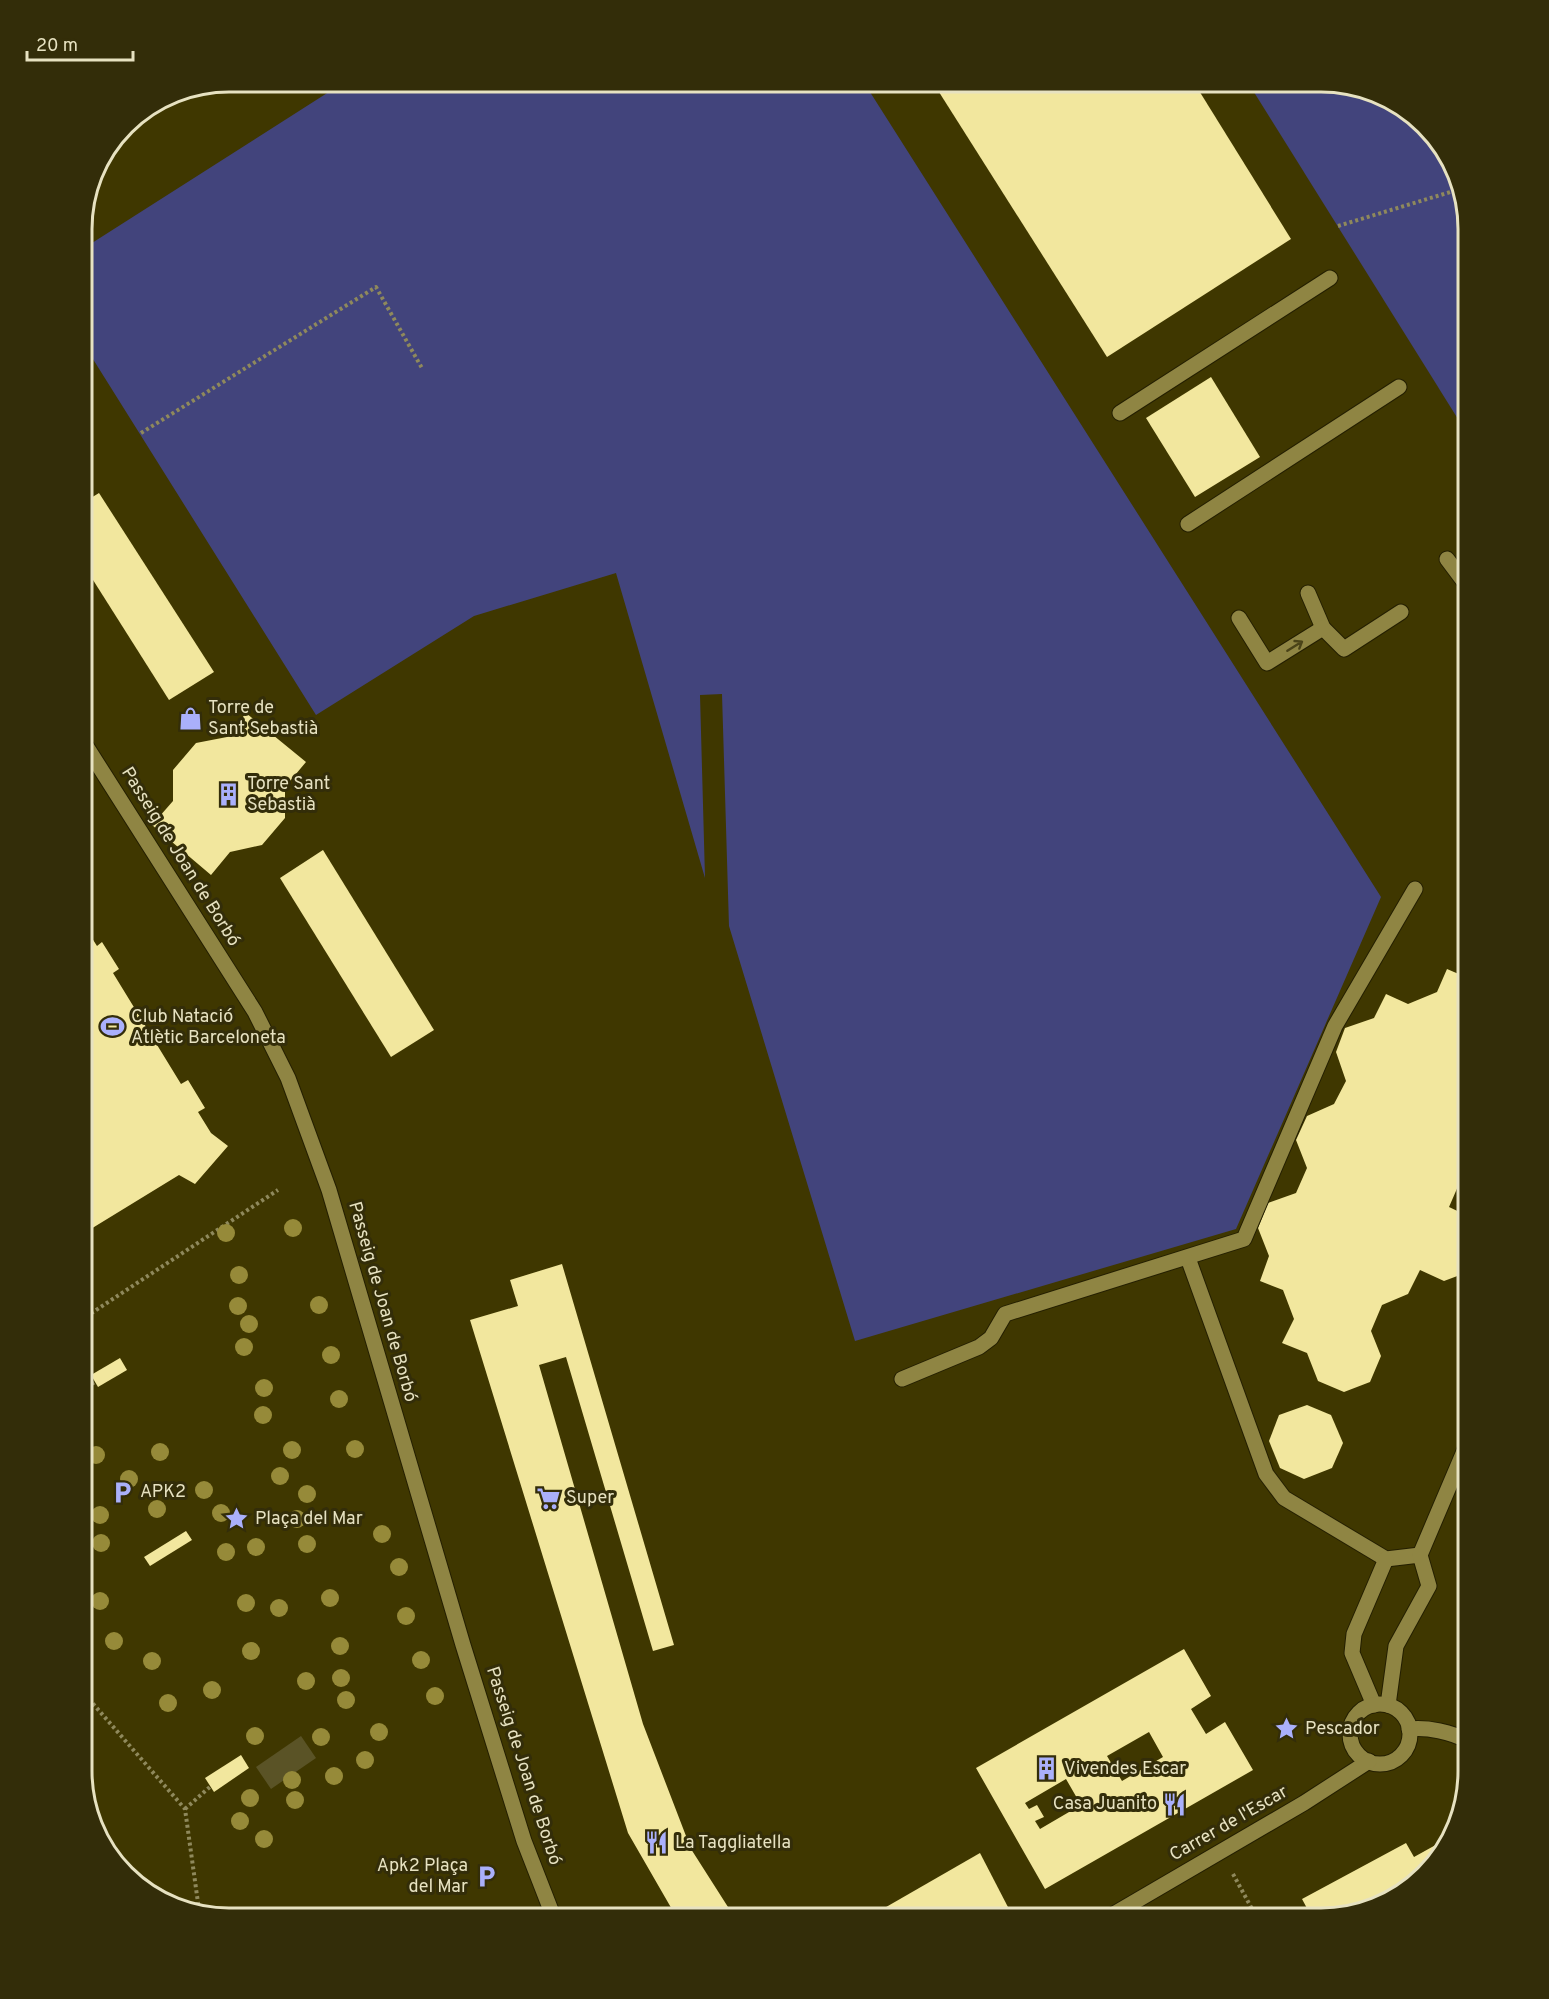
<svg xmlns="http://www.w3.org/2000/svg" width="1549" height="1999" viewBox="0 0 1549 1999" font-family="Overpass,sans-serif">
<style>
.green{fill:#5a5326}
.water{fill:#42447c}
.building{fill:#f2e79e;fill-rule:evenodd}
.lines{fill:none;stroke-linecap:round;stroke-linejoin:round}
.lane-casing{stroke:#241f00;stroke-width:17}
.street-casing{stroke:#241f00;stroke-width:17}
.path{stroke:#8f895c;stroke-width:4;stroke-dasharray:3 3;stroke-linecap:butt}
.lane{stroke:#8f8543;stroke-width:15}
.street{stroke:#8f8543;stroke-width:15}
.tree{fill:#968a39}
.oneway{stroke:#4a4318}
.labels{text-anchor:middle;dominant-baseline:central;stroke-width:6;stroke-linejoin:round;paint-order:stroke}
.poi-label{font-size:18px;fill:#e7e2c1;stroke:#332d09;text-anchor:start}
.street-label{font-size:18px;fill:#e7e2c1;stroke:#332d09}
.rim{fill:none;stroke:#e7e2c1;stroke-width:3}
</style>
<rect width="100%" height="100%" fill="#3f3700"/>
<!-- green -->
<polygon class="green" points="301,1736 316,1758 271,1789 256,1767"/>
<!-- water -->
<g class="water">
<polygon points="346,81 863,81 1381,897 1236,1229 855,1341 729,926 722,694 700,695 705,878 616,573 474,616 316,715 81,340 81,250"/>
<polygon points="1247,81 1330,81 1394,101 1443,147 1468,228 1468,435"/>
</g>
<!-- building -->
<g class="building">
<polygon points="932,81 1193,81 1291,239 1107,357"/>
<polygon points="1211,377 1260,457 1195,497 1146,418"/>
<polygon points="99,493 214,672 169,700 81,561 81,504"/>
<polygon points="246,713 306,762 285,787 285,818 262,845 230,852 211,875 152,825 173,801 173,770 196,743 227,737"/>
<polygon points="323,850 434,1030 391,1057 280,878"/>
<polygon points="81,921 97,946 102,942 119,969 113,973 181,1084 188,1080 205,1108 198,1112 211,1133 228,1146 195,1184 179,1175 81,1235"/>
<polygon points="1447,969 1468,978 1468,989 1462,1004 1468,1019 1468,1188 1459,1184 1449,1207 1468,1216 1468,1272 1444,1281 1420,1270 1408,1294 1382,1305 1371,1331 1381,1356 1370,1382 1344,1392 1318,1381 1307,1353 1282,1343 1294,1319 1283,1290 1260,1281 1269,1256 1258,1228 1268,1203 1296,1193 1307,1168 1296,1140 1307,1116 1334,1104 1346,1081 1336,1052 1345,1028 1374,1018 1386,994 1408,1004 1437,992"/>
<polygon points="562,1264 674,1645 653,1651 566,1357 539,1365 643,1724 691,1849 735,1918 677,1918 628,1833 470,1320 518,1306 510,1280"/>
<polygon points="120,1358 127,1370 98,1387 91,1375"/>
<polygon points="1307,1405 1331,1415 1343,1443 1332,1468 1304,1479 1280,1468 1269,1441 1279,1415"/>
<polygon points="186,1531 192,1540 150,1566 144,1557"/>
<path d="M1184 1649 1211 1696 1191 1709 1206 1734 1225 1722 1253 1770 1045 1889 976 1768ZM1149 1732 1163 1757 1122 1781 1107 1756ZM1066 1779 1081 1805 1040 1829 1035 1821 1044 1817 1037 1805 1029 1809 1025 1803Z"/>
<polygon points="241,1755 249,1768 214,1792 205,1778"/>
<polygon points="1450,1837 1448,1844 1402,1893 1321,1918 1299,1918 1309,1912 1302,1899 1406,1843 1414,1857"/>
<polygon points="980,1853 1010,1911 999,1918 867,1918"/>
</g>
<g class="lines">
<defs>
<g id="lane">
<polyline points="1120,413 1330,278"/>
<polyline points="1188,524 1399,387"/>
<polyline points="1447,559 1468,587"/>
<polyline points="1308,593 1323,628 1344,649 1401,612"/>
<polyline points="1239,618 1267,663 1323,628"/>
<polyline points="1188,1258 1266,1474 1284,1498 1386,1559 1420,1555"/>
<polyline points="902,1379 979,1347 991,1338 1005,1314 1244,1239 1335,1026 1415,889"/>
<polyline points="1374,1705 1352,1653 1354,1634 1386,1559"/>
<polyline points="1388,1705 1396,1646 1429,1586 1420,1555 1468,1442"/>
<path d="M1409 1729C1428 1727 1451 1732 1468 1741"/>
</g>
<g id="street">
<polyline points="81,738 255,1012 288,1078 329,1190 463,1645 524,1841 554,1918"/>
<circle cx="1380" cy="1734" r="30"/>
<polyline points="1107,1918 1304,1803 1369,1761"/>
</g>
</defs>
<!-- lane casing -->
<use href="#lane" class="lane-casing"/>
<!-- street casing -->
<use href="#street" class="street-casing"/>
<!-- path -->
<g class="path">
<polyline points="1338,226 1457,190"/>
<polyline points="141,433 376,287 423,370"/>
<polyline points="81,1320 278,1190"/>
<polyline points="81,1390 95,1382"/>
<polyline points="81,1690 185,1809 199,1910"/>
<polyline points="185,1809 211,1786"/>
<polyline points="1233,1874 1257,1918"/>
</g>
<!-- lane -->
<use href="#lane" class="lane"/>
<!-- street -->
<use href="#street" class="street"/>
</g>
<!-- trees -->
<g class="tree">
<circle cx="293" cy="1228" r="9"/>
<circle cx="226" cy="1233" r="9"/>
<circle cx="239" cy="1275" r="9"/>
<circle cx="319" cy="1305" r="9"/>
<circle cx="238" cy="1306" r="9"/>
<circle cx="249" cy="1324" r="9"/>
<circle cx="244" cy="1347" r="9"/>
<circle cx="331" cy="1355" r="9"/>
<circle cx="264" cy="1388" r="9"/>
<circle cx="339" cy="1399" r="9"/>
<circle cx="263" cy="1415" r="9"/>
<circle cx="355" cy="1449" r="9"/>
<circle cx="292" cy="1450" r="9"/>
<circle cx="160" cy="1452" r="9"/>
<circle cx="96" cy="1455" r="9"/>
<circle cx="280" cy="1476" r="9"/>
<circle cx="129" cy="1479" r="9"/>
<circle cx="204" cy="1490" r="9"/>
<circle cx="307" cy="1494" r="9"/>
<circle cx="157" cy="1509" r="9"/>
<circle cx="221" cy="1513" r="9"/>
<circle cx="100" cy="1515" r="9"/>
<circle cx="297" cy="1519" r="9"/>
<circle cx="382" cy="1534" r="9"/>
<circle cx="101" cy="1543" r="9"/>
<circle cx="307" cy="1544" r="9"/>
<circle cx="256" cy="1547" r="9"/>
<circle cx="226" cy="1552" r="9"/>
<circle cx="399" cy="1567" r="9"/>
<circle cx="330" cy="1598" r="9"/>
<circle cx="100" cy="1601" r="9"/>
<circle cx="246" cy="1603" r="9"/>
<circle cx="279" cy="1608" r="9"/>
<circle cx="406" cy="1616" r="9"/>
<circle cx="114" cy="1641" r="9"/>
<circle cx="340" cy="1646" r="9"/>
<circle cx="251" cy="1651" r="9"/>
<circle cx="421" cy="1660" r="9"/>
<circle cx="152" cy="1661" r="9"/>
<circle cx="341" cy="1678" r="9"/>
<circle cx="306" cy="1681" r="9"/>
<circle cx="212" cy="1690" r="9"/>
<circle cx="435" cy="1696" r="9"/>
<circle cx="346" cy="1700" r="9"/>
<circle cx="168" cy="1703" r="9"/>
<circle cx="379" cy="1732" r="9"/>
<circle cx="255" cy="1736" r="9"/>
<circle cx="321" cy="1737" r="9"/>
<circle cx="365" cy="1760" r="9"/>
<circle cx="334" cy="1776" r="9"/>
<circle cx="292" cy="1780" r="9"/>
<circle cx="250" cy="1798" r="9"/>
<circle cx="295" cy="1800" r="9"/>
<circle cx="240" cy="1821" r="9"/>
<circle cx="264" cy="1839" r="9"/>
</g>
<!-- one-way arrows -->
<defs><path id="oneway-shaft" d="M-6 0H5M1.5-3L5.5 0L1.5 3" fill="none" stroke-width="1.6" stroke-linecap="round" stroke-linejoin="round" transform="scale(1.5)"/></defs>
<use class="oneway" href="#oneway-shaft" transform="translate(1295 646) rotate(-32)"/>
<!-- icons -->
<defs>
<symbol id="shop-bare" viewBox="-9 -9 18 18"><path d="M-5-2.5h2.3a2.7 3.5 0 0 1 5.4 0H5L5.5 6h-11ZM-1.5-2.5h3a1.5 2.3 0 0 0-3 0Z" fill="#aab0fb" stroke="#332d09" stroke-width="2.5" paint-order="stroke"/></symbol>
<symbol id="building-bare" viewBox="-9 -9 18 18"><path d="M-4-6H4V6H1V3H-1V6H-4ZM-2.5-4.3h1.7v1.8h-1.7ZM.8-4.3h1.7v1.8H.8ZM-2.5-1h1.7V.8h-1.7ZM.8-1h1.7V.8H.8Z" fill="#aab0fb" stroke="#332d09" stroke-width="2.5" paint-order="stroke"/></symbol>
<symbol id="stadium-bare" viewBox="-9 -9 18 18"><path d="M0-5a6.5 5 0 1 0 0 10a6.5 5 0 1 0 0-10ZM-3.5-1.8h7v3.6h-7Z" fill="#aab0fb" stroke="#332d09" stroke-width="2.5" paint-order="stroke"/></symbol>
<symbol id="parking-bare" viewBox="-9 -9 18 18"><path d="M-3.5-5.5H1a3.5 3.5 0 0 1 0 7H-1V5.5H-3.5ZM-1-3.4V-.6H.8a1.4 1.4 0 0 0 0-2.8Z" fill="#aab0fb" stroke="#332d09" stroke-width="2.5" paint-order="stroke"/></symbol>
<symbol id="supermarket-bare" viewBox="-9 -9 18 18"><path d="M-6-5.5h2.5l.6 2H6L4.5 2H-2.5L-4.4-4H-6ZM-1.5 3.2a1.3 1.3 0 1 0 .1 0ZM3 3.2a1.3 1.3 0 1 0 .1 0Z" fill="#aab0fb" stroke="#332d09" stroke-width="2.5" paint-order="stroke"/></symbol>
<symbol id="sight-bare" viewBox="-9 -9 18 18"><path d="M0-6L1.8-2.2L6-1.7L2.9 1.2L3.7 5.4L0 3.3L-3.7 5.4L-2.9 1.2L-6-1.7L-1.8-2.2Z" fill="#aab0fb" stroke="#332d09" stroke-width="2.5" paint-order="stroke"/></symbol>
<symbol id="restaurant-bare" viewBox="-9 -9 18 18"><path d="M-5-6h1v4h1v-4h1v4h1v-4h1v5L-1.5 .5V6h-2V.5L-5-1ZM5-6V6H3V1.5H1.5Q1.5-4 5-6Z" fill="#aab0fb" stroke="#332d09" stroke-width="2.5" paint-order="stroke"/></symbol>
</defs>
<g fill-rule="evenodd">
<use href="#shop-bare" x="174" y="702" width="33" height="33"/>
<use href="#building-bare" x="212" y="778" width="33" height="33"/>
<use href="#stadium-bare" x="96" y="1010" width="33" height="33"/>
<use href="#parking-bare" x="106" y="1476" width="33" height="33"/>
<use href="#supermarket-bare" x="532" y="1482" width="33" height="33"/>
<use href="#sight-bare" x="220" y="1502" width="33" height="33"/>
<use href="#sight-bare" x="1270" y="1712" width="33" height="33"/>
<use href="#building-bare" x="1030" y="1752" width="33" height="33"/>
<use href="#restaurant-bare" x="1158" y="1788" width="33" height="33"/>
<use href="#restaurant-bare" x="640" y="1826" width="33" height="33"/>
<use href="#parking-bare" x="470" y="1860" width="33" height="33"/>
</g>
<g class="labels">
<!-- poi labels -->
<g class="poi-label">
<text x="208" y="708">Torre de<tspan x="208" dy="21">Sant Sebastià</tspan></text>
<text x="247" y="784">Torre Sant<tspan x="247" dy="21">Sebastià</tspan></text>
<text x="131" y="1017">Club Natació<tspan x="131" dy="21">Atlètic Barceloneta</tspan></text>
<text x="140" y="1492">APK2</text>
<text x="566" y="1498">Super</text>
<text x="255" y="1519">Plaça del Mar</text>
<text x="1305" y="1729">Pescador</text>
<text x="1064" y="1769">Vivendes Escar</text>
<text x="1157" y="1804" text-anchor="end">Casa Juanito</text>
<text x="675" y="1843">La Taggliatella</text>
<text x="468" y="1866" text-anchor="end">Apk2 Plaça<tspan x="468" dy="21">del Mar</tspan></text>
</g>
<!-- street labels -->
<g class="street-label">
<text transform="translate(180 857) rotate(58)">Passeig de Joan de Borbó</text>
<text transform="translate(382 1302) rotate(74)">Passeig de Joan de Borbó</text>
<text transform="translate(523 1766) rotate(72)">Passeig de Joan de Borbó</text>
<text transform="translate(1229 1824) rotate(-30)">Carrer de l'Escar</text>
</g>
</g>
<!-- crop -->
<path d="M0 0H1549V1999H0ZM229 92H1321A137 137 0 0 1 1458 229V1771A137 137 0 0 1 1321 1908H229A137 137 0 0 1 92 1771V229A137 137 0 0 1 229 92Z" fill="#332d09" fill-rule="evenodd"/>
<path class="rim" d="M229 92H1321A137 137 0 0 1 1458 229V1771A137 137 0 0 1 1321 1908H229A137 137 0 0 1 92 1771V229A137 137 0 0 1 229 92Z"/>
<!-- scale -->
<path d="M27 51v9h106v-9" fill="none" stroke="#e7e2c1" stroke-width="3"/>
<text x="36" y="51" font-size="18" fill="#e7e2c1" stroke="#332d09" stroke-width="4.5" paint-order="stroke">20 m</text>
</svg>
